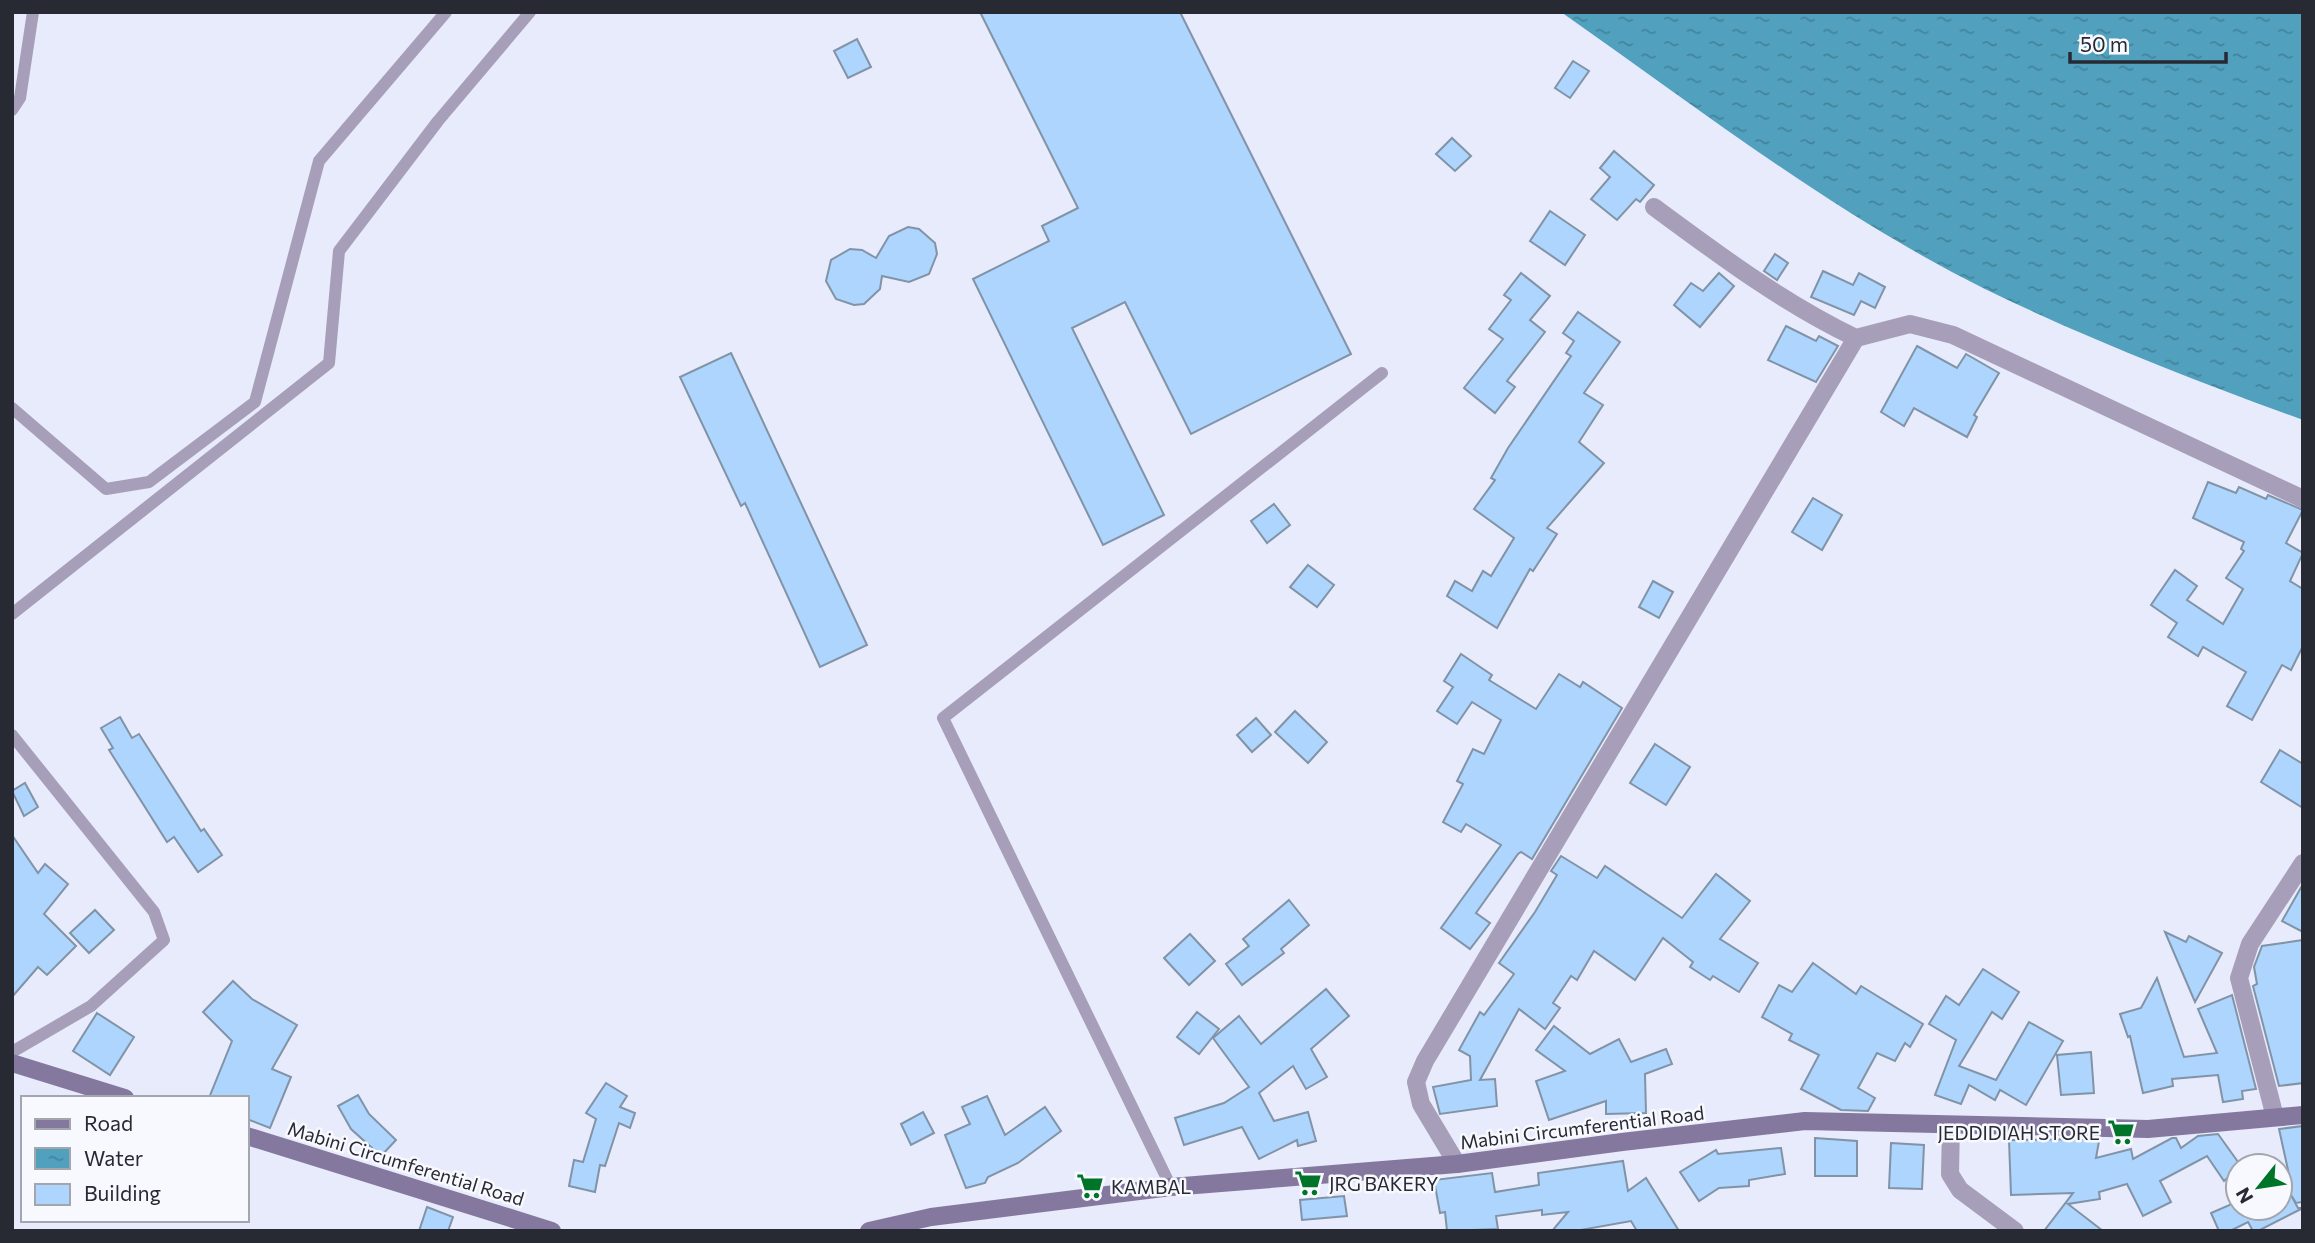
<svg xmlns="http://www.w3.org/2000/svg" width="2315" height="1243" viewBox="0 0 2315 1243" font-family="Commissioner,sans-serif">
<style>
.water{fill:url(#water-ripples)}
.building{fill:#add5fe;stroke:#8193a7;stroke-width:2}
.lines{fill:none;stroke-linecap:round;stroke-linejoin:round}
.lane{stroke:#a79eb9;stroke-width:12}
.street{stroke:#a79eb9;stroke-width:18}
.secondary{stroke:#85789f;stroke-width:18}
.labels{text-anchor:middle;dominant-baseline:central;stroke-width:5;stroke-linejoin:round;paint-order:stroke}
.street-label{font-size:19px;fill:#272933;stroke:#f8f9fe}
.poi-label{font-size:19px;fill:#272933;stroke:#f8f9fe;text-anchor:start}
</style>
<defs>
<pattern id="water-ripples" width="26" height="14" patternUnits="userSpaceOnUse" patternTransform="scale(1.75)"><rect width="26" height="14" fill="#51a1be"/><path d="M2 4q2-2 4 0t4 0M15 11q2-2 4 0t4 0" fill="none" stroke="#43839b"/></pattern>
</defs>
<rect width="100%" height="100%" fill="#e8ebfb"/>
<!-- water -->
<path class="water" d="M1561 12H2303V420C2196 381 2088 339 1985 289 1834 214 1698 108 1561 12Z"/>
<!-- building -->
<g class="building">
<polygon points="980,12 1180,12 1351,354 1191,434 1125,302 1072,328 1164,515 1103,545 973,279 1049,241 1042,226 1078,208"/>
<polygon points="857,39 871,67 848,78 834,51"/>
<polygon points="1573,61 1589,71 1570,98 1555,88"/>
<polygon points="1452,138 1471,156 1455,171 1436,154"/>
<polygon points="1614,151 1654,185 1640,202 1636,199 1617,220 1591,199 1610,177 1600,168"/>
<polygon points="1550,211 1585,235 1565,265 1530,241"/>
<polygon points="908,227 919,229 935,243 937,254 929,274 909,282 882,276 880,289 864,304 854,305 836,299 826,281 831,260 850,249 862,250 876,258 889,236"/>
<polygon points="1775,254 1788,263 1777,280 1764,271"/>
<polygon points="1823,271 1853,285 1859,273 1885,287 1875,308 1861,301 1854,315 1811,297"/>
<polygon points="1521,273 1550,296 1530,320 1545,332 1507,381 1515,387 1495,413 1464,388 1503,339 1489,329 1511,300 1504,295"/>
<polygon points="1719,273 1734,286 1700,327 1674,305 1691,283 1703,291"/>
<polygon points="1578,312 1620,342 1584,393 1603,405 1579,442 1604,463 1547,528 1557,534 1533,571 1530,569 1497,628 1447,596 1455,581 1472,591 1483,571 1491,576 1514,538 1474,509 1495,480 1491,478 1508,448 1571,356 1566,353 1574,341 1563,333"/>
<polygon points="1786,326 1816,341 1819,336 1838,346 1816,382 1768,360"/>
<polygon points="1917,346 1957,368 1966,354 1999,373 1974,415 1977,417 1967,437 1914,408 1904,426 1881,412"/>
<polygon points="731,353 867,645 820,667 745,503 741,506 680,377"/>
<polygon points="2208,482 2236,493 2239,487 2266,499 2268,495 2303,510 2286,543 2303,553 2290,581 2303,589 2303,646 2291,670 2282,665 2252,720 2227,706 2246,672 2203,647 2198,656 2168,637 2177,623 2151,605 2175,570 2197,586 2187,600 2223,624 2243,589 2226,578 2244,551 2241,549 2244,542 2193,518"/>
<polygon points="1813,498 1842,515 1822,550 1792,532"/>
<polygon points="1274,504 1290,525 1267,543 1251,521"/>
<polygon points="1308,565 1334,585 1317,607 1290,587"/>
<polygon points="1653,581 1673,592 1659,618 1639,607"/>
<polygon points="1461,654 1492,675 1489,680 1536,709 1559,674 1580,687 1583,682 1622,708 1532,859 1521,852 1518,854 1476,913 1490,923 1470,949 1441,928 1501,845 1466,824 1461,832 1443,822 1463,784 1457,781 1473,749 1484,754 1501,720 1472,702 1457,724 1437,711 1453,687 1444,681"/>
<polygon points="1295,711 1327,742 1308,763 1275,732"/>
<polygon points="120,717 132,738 139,734 201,831 204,829 222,855 198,872 174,837 167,842 109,750 113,748 101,728"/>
<polygon points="1256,718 1271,735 1252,752 1237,735"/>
<polygon points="1655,744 1690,767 1666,805 1630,783"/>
<polygon points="2280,750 2303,764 2303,808 2261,782"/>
<polygon points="25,783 38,807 24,816 12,791"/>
<polygon points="12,835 38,873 45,864 68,884 44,914 76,946 47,975 38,967 12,997"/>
<polygon points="1561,856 1597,878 1605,866 1682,918 1716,874 1750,901 1720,939 1758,963 1739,992 1713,976 1710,980 1690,967 1693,962 1663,938 1635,980 1594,951 1577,980 1571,976 1553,1003 1560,1008 1545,1029 1519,1009 1480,1080 1495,1079 1497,1106 1440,1114 1433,1087 1471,1080 1470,1056 1459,1050 1480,1012 1484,1015 1514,974 1499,963 1535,912 1557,875 1551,871"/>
<polygon points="2303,884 2303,932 2282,921"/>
<polygon points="1289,900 1309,925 1281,949 1284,953 1242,985 1226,964 1249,946 1243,939"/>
<polygon points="95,910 114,930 89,953 70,933"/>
<polygon points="2165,932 2186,942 2189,936 2222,953 2195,1002"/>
<polygon points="1190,934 1215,961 1189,985 1164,958"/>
<polygon points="2303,940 2303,1083 2279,1086 2253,986 2257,984 2254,967 2262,946"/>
<polygon points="1813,963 1856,994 1861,986 1923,1024 1910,1047 1905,1043 1895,1061 1877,1053 1858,1088 1875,1098 1868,1111 1841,1110 1801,1089 1819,1055 1789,1040 1792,1034 1762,1017 1779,985 1792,992"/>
<polygon points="1983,969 2019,992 2002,1019 1992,1012 1959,1066 1996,1080 2029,1022 2063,1041 2026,1105 2000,1090 1995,1100 1969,1085 1961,1104 1935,1095 1956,1040 1929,1024 1946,996 1959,1005"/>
<polygon points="2157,978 2184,1057 2217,1053 2198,1009 2232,995 2256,1089 2242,1091 2243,1099 2223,1102 2218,1075 2172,1079 2173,1086 2143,1093 2130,1036 2128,1037 2120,1014 2141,1008"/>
<polygon points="233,981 252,999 297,1025 272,1069 291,1077 270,1128 247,1119 247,1098 209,1098 232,1041 203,1012"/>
<polygon points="1326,989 1349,1016 1311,1049 1327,1077 1306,1089 1293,1066 1259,1093 1274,1121 1308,1112 1316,1141 1298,1146 1297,1140 1259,1159 1242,1127 1184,1145 1175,1118 1224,1103 1249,1087 1213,1038 1239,1016 1261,1044"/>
<polygon points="1197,1012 1219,1029 1199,1054 1177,1037"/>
<polygon points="97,1013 134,1037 110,1075 73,1051"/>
<polygon points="1554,1026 1590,1054 1619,1039 1631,1062 1666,1049 1672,1064 1645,1074 1646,1113 1606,1114 1606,1101 1549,1120 1536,1081 1565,1071 1536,1050"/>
<polygon points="2091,1052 2094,1093 2061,1095 2057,1055"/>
<polygon points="606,1083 627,1096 620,1107 635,1113 630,1128 619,1123 605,1166 600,1165 595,1192 569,1186 574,1160 583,1162 596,1119 586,1113"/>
<polygon points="358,1095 369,1114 396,1140 381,1156 351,1129 338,1106"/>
<polygon points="987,1096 1005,1135 1045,1107 1061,1131 1018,1163 988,1177 985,1183 966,1188 945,1135 970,1124 962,1107"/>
<polygon points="923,1112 934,1133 911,1145 901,1124"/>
<polygon points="2303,1126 2303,1202 2296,1203 2291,1195 2298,1208 2303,1208 2258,1231 2253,1231 2248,1222 2230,1231 2219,1231 2211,1213 2234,1203 2237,1208 2280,1208 2280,1172 2285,1182 2290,1179 2279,1129"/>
<polygon points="2218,1134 2241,1166 2224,1181 2207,1156 2160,1181 2171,1202 2143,1216 2127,1184 2099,1192 2100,1199 2068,1204 2103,1231 2044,1231 2073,1193 2011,1195 2009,1140 2089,1139 2099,1141 2096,1158 2131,1149 2133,1159 2172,1138 2176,1138 2181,1148 2198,1136"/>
<polygon points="1815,1138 1857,1141 1857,1176 1815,1176"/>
<polygon points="1891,1143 1924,1145 1922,1189 1889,1188"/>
<polygon points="1781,1148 1785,1174 1749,1180 1749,1186 1719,1188 1699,1201 1680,1172 1716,1150 1718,1154"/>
<polygon points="1623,1161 1628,1191 1646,1178 1679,1231 1637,1231 1631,1221 1575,1231 1552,1231 1568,1212 1542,1215 1542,1210 1496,1216 1498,1229 1447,1231 1445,1212 1440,1213 1434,1180 1492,1173 1495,1192 1539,1185 1538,1173"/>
<polygon points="1344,1196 1347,1216 1302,1220 1300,1200"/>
<polygon points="427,1207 453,1217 448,1231 419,1231"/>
</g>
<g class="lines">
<!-- lane -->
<g class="lane">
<polyline points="12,110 20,98 33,12"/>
<polyline points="12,408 106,489 149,482 255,402 319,161 446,12"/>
<polyline points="12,614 329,363 339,251 438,121 530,12"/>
<polyline points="12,735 154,912 164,940 91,1006 12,1052"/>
<polyline points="1171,1187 943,718 1382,373"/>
</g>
<!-- street -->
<g class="street">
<path d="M1654 207C1719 255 1783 303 1856 338L1910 324 1953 335 2303 499"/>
<polyline points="2275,1117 2239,978 2250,944 2303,863"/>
<polyline points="1951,1125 1950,1174 1960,1190 2015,1231"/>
<polyline points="1457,1164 1421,1104 1416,1082 1425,1061 1856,338"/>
</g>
<!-- secondary -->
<g class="secondary">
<polyline points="12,1063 125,1098"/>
<polyline points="247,1136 552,1231"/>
<polyline points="869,1231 931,1217 1171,1187 1457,1164 1622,1142 1805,1121 2148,1129 2303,1115"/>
</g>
</g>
<!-- icons -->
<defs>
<symbol id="supermarket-bare" viewBox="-9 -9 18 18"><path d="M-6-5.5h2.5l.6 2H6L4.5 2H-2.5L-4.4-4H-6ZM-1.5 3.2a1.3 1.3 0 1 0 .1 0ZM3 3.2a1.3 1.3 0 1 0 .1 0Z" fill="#007428" stroke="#f8f9fe" stroke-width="2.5" paint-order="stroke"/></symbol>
</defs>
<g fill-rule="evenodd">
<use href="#supermarket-bare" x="2102" y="1113" width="38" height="38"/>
<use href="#supermarket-bare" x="1289" y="1164" width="38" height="38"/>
<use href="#supermarket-bare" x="1071" y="1167" width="38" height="38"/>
</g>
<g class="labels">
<!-- street labels -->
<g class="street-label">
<text transform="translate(1582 1127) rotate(-7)">Mabini Circumferential Road</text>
<text transform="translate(406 1163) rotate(17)">Mabini Circumferential Road</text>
</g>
<!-- poi labels -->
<g class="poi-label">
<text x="2100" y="1132" text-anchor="end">JEDDIDIAH STORE</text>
<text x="1329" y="1183">JRG BAKERY</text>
<text x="1111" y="1186">KAMBAL</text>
</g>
</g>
<!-- border -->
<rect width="2315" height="1243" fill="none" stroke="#272933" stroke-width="28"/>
<!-- legend -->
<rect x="21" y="1096" width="228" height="126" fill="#f8f9fe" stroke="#a4a6ad" stroke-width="2"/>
<rect x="35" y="1119" width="35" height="10" fill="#85789f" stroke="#a4a6ad" stroke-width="2"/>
<text x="84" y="1131" font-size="21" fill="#272933">Road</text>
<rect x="35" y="1148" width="35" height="21" fill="url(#water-ripples)" stroke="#a4a6ad" stroke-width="2"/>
<text x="84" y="1166" font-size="21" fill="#272933">Water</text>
<rect x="35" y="1184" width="35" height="21" fill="#add5fe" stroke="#a4a6ad" stroke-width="2"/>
<text x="84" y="1201" font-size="21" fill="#272933">Building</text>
<!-- north arrow -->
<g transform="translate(2259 1187) rotate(240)"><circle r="33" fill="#f8f9fe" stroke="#a4a6ad" stroke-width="2"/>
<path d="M0-5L12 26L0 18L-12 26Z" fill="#007428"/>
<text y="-10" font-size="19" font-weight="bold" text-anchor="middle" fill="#272933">N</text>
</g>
<!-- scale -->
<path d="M2070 52v10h156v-10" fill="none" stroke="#272933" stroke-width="3.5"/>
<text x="2080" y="52" font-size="21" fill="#272933" stroke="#f8f9fe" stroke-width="5" paint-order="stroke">50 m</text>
</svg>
